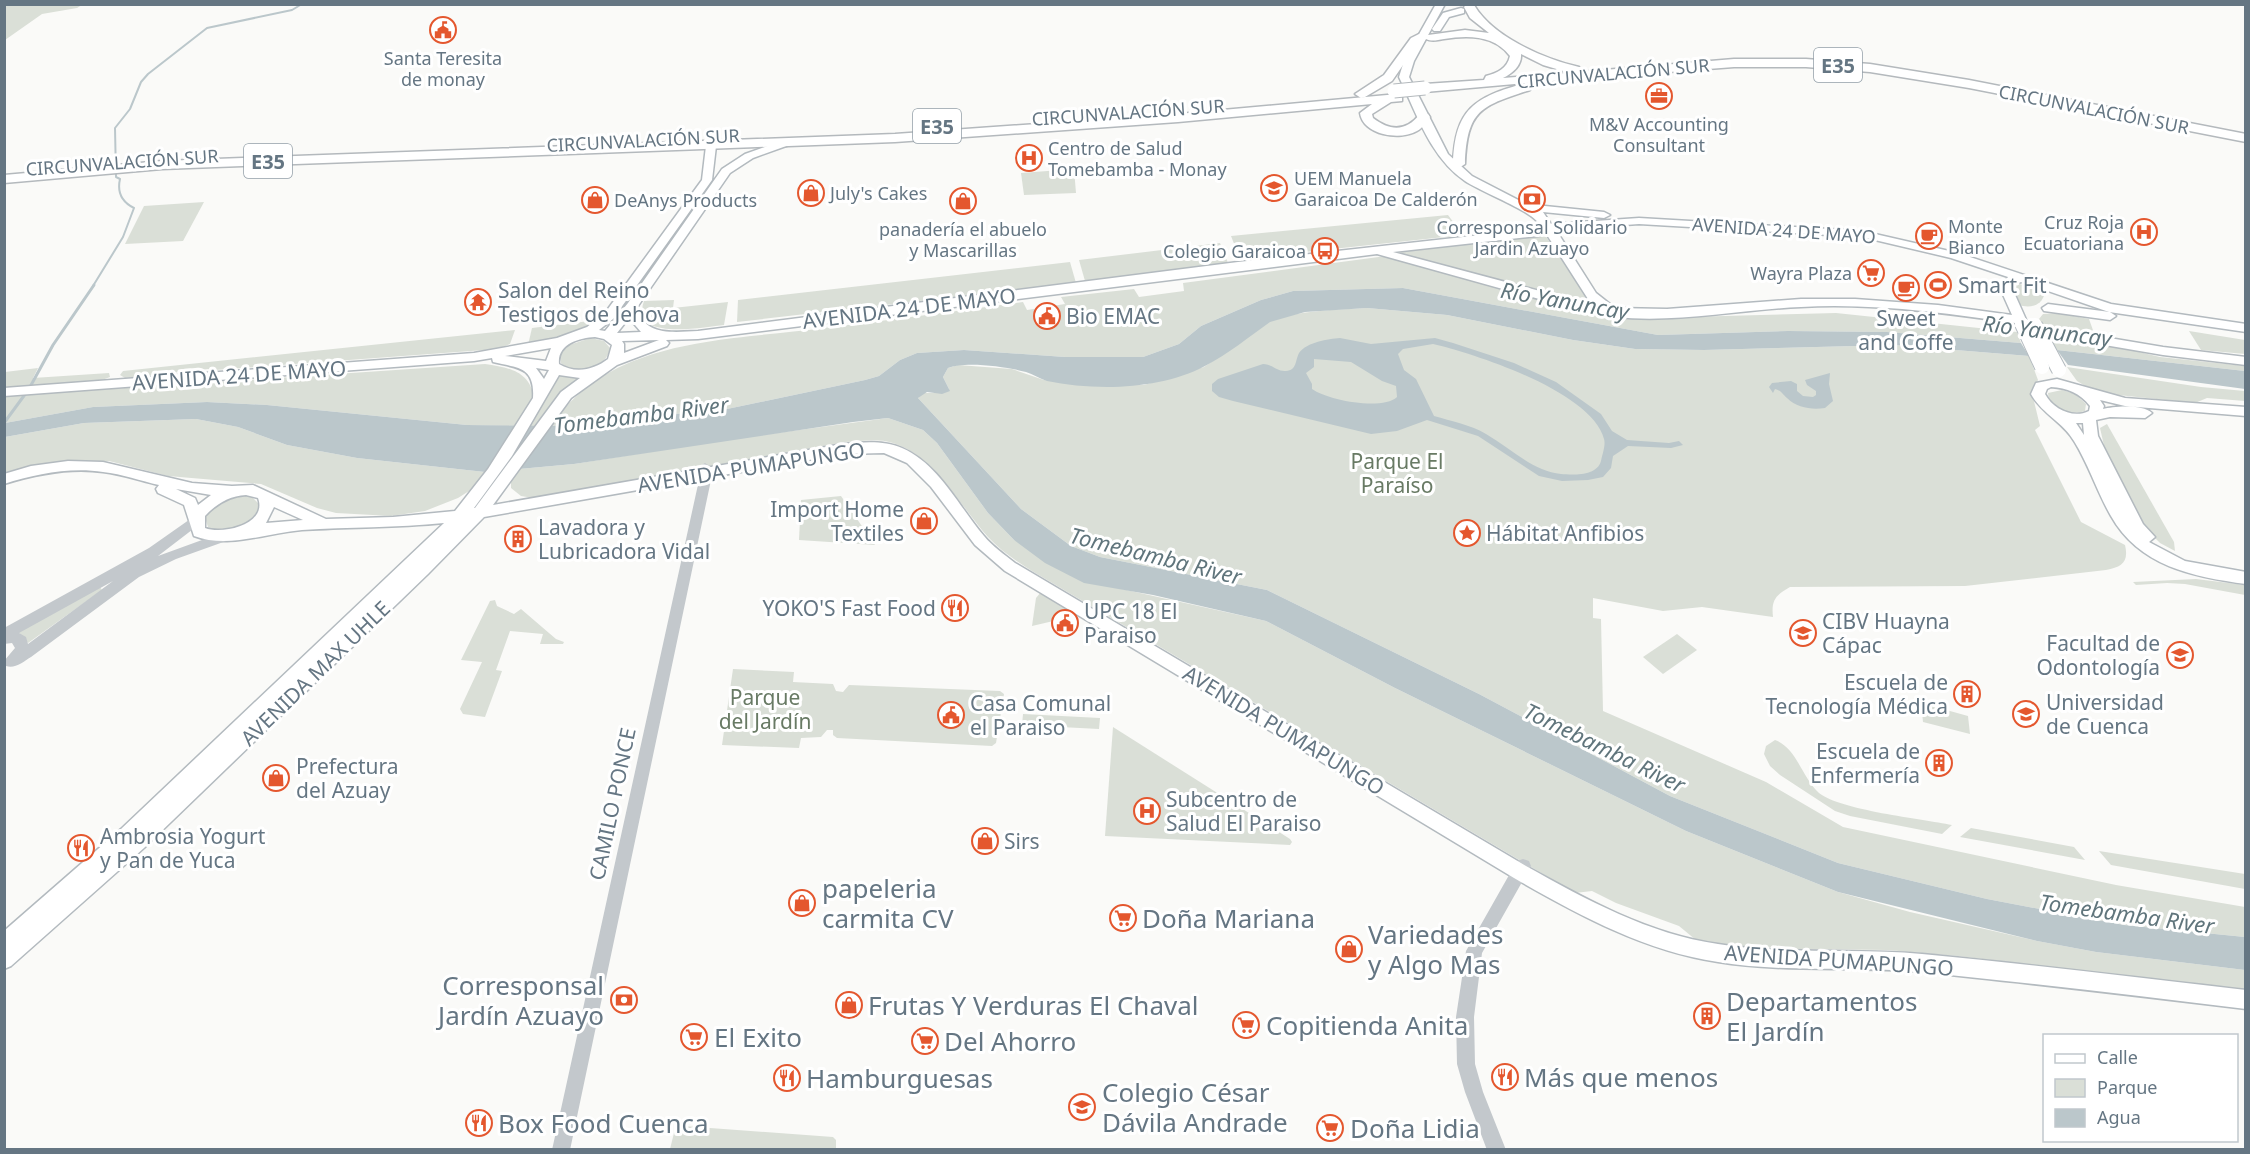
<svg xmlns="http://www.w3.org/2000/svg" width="2250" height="1154" viewBox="0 0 2250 1154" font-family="'Noto Sans',sans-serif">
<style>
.green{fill:#dadfd7}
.water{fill:#bbc7cb;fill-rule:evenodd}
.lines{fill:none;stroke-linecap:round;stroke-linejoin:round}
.stream-far1{stroke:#bbc7cb;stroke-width:2}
.stream{stroke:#bbc7cb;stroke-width:3}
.secondary-tunnel{stroke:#d5d9db;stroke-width:14;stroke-dasharray:14 7;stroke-linecap:butt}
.secondary-casing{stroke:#b3babf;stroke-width:3}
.trunk-casing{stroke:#b4b9bd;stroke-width:3}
.tertiary{fill:#c3c8cc;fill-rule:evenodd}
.secondary{fill:#fff;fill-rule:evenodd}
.trunk{fill:#fff;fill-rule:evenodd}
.secondary-bridge-casing{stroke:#b3babf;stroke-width:16;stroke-linecap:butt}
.trunk-bridge-casing{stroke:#b4b9bd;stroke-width:15;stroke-linecap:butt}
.secondary-bridge{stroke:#fff;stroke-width:14}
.trunk-bridge{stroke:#fff;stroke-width:13}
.labels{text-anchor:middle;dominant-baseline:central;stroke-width:6;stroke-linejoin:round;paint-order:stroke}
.far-poi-label{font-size:18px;fill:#657683;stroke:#fff;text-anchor:start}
.far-street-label{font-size:18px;fill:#657683;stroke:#fff}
.shield{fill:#fff;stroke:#939fa8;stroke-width:1.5}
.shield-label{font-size:20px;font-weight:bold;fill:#657683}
.poi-label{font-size:21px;fill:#657683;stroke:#fff;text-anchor:start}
.street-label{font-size:21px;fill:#657683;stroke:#fff}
.park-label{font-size:21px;fill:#687a64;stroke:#fff}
.water-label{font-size:22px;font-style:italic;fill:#60757c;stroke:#fff}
.near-poi-label{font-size:26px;fill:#657683;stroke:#fff;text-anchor:start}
</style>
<rect width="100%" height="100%" fill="#fafaf8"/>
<!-- green -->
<g class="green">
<polygon points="5,4 82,4 82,5 77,8 42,14 5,40"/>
<polygon points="1074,169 1076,193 1024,195 1021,173"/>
<polygon points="204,202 183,241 125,244 144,206"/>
<polygon points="1448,215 1463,235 1240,259 1231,236"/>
<polygon points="1544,234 1596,306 1392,252"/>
<polygon points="1220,243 1228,263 1085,281 1079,260"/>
<path d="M1386 256 1571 307 1649 318 1836 313 2017 332 2021 343 1887 332 1788 331 1658 335 1403 288 1293 291 1261 300 1201 326 1179 344 1143 357H1065L964 350 917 353 900 360 879 376 865 380 727 409 551 426C611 336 729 341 824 328 890 320 956 311 1023 302L1027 310 1065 304 1061 297 1134 289 1139 297 1184 291 1183 283Z"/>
<polygon points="1070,262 1076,283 737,322 738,300"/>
<path d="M2015 283 2037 288 2045 293C2041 307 2030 308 2018 305L2011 286Z"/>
<path d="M674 300 673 308 728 302 724 325C704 327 629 342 644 301Z"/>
<path d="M1367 308 1447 315 1573 340 1635 349 1704 350 1894 345 2029 356 2038 380 2032 393 2040 426 2035 430 2081 522 2125 545C2129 562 2122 567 2106 570L1965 586 1790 587C1776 595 1771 600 1773 617L1702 607 1663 611 1593 598V618L1601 619 1603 711 1766 782 1843 827 2116 885 2245 907V937L2124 925 1987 899 1838 863 1670 796 1479 694 1267 590 1100 557 1071 546 1021 509 918 398 922 393H939L949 389 943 377 948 368 958 365 1012 369 1044 380 1144 385 1204 367 1270 321C1301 310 1334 310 1367 308Z"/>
<polygon points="2058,313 2089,319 2094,333 2041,326 2039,319 2043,314"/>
<polygon points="598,320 573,334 528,345 532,328"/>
<polygon points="515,330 510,344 498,349 215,370 208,369 125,378 120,375 123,371"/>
<polygon points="2189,331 2245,340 2245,354 2201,350"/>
<polygon points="2047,336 2089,340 2160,357 2245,366 2245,371 2057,350"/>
<path d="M591 338 604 341 610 348C607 369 575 376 561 363L560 354 569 345Z"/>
<path d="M485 364C510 368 528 370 535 398L516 426 467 425 267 405 207 402 93 407 5 423V396Z"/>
<polygon points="2067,367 2201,387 2245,391 2245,401 2207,398 2195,403 2118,395 2092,390 2077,381"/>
<polygon points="38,368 33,378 109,373 110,377 94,383 5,387 5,372"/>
<polygon points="555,372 570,377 589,375 483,505 472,510"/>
<path d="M2062 390 2075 394 2086 404 2085 411C2071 416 2059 410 2049 401L2048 393Z"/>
<path d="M888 418 923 430 937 443 988 513 1014 540 1122 589 1266 621 1395 688 1686 831 1838 892 1910 912 2037 941 2096 952 2245 970V991L1958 956 1887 950 1798 949 1722 945 1696 940 1679 926 1616 903 1592 891 1575 893 1032 571C1016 561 1001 551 988 537 961 507 933 455 893 443 878 438 862 441 846 442L533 498 521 496 511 488V482L519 469 574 464 725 440Z"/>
<polygon points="196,419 238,427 287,445 357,458 485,472 477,486 458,498 425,511 391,516 336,513 317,508 261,484 168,476 109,461 33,468 5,476 5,437 84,423"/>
<polygon points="2107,424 2174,542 2175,551 2160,543 2148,531 2105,450 2100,428"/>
<path d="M246 495 252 497 259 504C257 525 225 538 208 527L205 518C212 503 230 496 246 495Z"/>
<polygon points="841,496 875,545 799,540 801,500"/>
<polygon points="2196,579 2245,585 2245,595 2185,584 2167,583 2136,585 2133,582"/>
<polygon points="100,587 102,590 28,643 18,632"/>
<polygon points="1041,592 1079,615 1032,626 1036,598"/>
<polygon points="495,600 497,606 514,614 521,609 556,639 564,642 563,644 540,644 543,634 510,631 496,670 502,671 485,717 463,714 460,709 482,662 461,660 490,601"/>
<polygon points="1677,634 1697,650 1663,674 1643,657"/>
<polygon points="733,669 794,672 793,682 833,684 836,691 843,692 849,685 1000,691 1004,694 996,743 992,746 837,738 833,735 833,730 827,730 821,737 801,738 799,748 722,745"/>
<polygon points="1921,703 1968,716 1970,734 1923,722"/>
<polygon points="1023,714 1100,718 1099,729 1022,725"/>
<polygon points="1113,727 1290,839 1292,842 1290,845 1105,836"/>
<path d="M1775 740C1797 748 1802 778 1819 793 1840 810 1922 819 1952 825L1942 834 1850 816 1835 811 1780 775 1770 766 1764 754 1766 746Z"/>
<polygon points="1971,828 2074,847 2085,860 1960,837"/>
<polygon points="2099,851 2245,874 2245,889 2111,865"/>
<polygon points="683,1126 833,1137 836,1140 836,1149 670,1149 674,1133"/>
</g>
<!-- water -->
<g class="water">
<path d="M1403 288 1658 335 1788 331 1887 332 2021 343 2029 356 1894 345 1704 350 1635 349 1573 340 1447 315 1367 308 1305 312 1270 322C1249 337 1228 354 1205 366 1160 390 1096 391 1047 381 1040 379 1033 374 1026 372 1007 367 966 361 948 368L943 377 950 391 942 394 927 392 918 398 1021 509 1071 546 1100 557 1267 590 1479 694 1670 796 1838 863 1987 899 2124 925 2245 937V970L2096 952 2037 941 1838 892 1686 831 1395 688 1266 621 1153 595 1084 583 1045 563 1014 540 988 513 937 443 923 430 888 418 853 422 574 464 485 472 357 458 287 445 238 427 196 419 84 423 5 437V423L93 407 207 402 267 405 467 425 551 426 727 409 865 380 879 376 900 360 917 353 964 350 1065 357H1143L1179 344 1201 326 1261 300 1293 291Z"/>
<path d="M1340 338 1371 344 1435 338 1453 343 1514 363 1556 382 1601 414 1612 431 1627 440 1669 443 1679 441 1683 445 1671 448 1628 446 1613 456 1611 468 1603 477 1588 480 1562 481 1539 476 1478 436 1427 420 1397 431 1371 434 1233 401 1219 397 1212 391V384L1218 379 1263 364C1272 364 1277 372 1286 371 1297 370 1295 361 1299 353 1307 342 1328 339 1340 338ZM1433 344C1476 354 1592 392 1604 439 1606 445 1602 455 1601 461 1597 476 1574 475 1561 474 1533 471 1510 448 1486 434 1471 425 1451 421 1434 416L1416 379 1404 370 1398 354 1403 349ZM1314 359 1351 362 1382 381 1396 386 1397 397C1382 411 1327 400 1312 389V384L1306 373 1314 367Z"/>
<polygon points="2057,350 2245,371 2245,389 2068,365"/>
<path d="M1830 373 1829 384 1833 401 1825 408C1812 410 1797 408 1787 398 1782 394 1782 391 1775 389L1773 393 1769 387 1772 383 1791 381 1797 384V391L1803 396 1813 397 1816 395V391L1807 385 1805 380Z"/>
</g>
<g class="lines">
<!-- stream-far1 -->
<path class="stream-far1" d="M93 286 123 237 134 208C122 202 117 192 120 179L116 177 115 128 130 109 141 82 148 74 207 28 292 10 302 4"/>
<!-- stream -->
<g class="stream">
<polyline points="30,387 53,345 94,285"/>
<polyline points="4,423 26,393"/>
</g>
<!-- secondary-tunnel -->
<polyline class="secondary-tunnel" points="1998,325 2056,333"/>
<defs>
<g id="secondary">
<path d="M1436 4H1445L1414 61 1409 77 1448 154 1472 176 1530 206 1535 205 1604 212 1610 215 1604 218 1543 212 1551 224 1639 218 1862 231 1958 253 2111 304 2246 324V332L2109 312 2022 282 2016 283 2012 288 2028 324 2022 328 2015 323C1944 313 1873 303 1801 307 1729 310 1652 329 1582 311L1377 254 698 339 666 340 669 343 667 346 617 365 571 398 493 505 843 444C863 442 884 440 902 448 939 464 959 507 984 536 993 547 1004 554 1015 563L1526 866C1587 900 1649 934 1718 944 1785 955 1854 948 1922 954 2030 964 2138 978 2246 990V1009C2138 996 2030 983 1921 972 1854 966 1785 973 1718 962 1644 951 1577 914 1514 878L1005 571 975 545 931 487 907 463 884 453 843 454 484 517 428 574 144 848 11 966 4 969V931L121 829 444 523C397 528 349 527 302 530 266 533 228 549 194 536L184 505 158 493 156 489 159 485C141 481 122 474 103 472 70 467 36 474 4 484V474L31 466 68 461 103 462 192 483 232 486 253 485 326 519 393 517 455 511 488 469 533 398C535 366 517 368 493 362L492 358 474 361 4 396V388L474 353 557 338 587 327 605 313 702 180 706 146 711 143 716 146 712 180 613 319 599 330 605 331 628 303 722 169 745 154 785 140 790 143 789 145 753 158 730 173 638 306C642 337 674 332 698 331L1238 262 1536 229 1537 226 1540 225C1531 210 1483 193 1465 181 1430 157 1417 114 1399 77L1404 61ZM1639 224 1862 237 1951 258 2008 277 2000 288 2012 315 1938 305 1855 299H1801L1667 309 1615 308 1596 293 1556 230ZM1547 235 1588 299 1596 306 1393 252ZM629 318 641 332 617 333ZM595 337 604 339 612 345 608 359C594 370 575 374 559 364 557 344 579 338 595 337ZM659 340 624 353V344L622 341ZM551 348 546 361 505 356ZM536 368 549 370 544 379ZM559 375 580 378 561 392 475 508H474L512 456ZM176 489 211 495 198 505 195 498ZM246 495 258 498C268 524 223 535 205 528V516C216 504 229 496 246 495ZM274 507 303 520 266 523Z"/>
<polygon points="1461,8 1464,9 1464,13 1449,17 1440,31 1434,31 1432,29 1443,13"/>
<polygon points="2048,304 2110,312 2116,316 2110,320 2044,311 2042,308"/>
<polygon points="2056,329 2163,347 2246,357 2246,365 2163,355 2052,336 2050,333 2052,330"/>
<path d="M2057 379 2125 398 2246 407V416L2125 406 2100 400 2104 406 2103 409C2114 406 2143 404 2152 413L2145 418 2110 417 2096 420 2098 436 2143 524 2155 537 2149 542 2185 561 2246 572V584C2193 577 2139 566 2111 516 2097 492 2089 465 2074 441 2063 422 2042 414 2031 394L2036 383ZM2051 387C2067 388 2080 393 2090 406L2089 411C2073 419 2053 409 2045 394L2047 389ZM2076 423H2083L2084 435Z"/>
</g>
<g id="trunk">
<path d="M1466 5H1474C1493 37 1544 59 1579 67L1580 72 1734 59H1806L1870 64 1969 80 2246 134V142L1969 88 1870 72 1806 67H1734L1526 83 1532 87 1530 90C1482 106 1467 109 1465 164L1459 168 1453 164C1455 109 1474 97 1526 83L1425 92 1419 88 1425 84 1484 80 1486 76C1497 73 1507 69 1510 56 1494 35 1468 35 1444 39 1437 40 1432 42 1426 39L1419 42 1392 81 1365 97 1361 98 1355 94 1384 75 1411 38 1419 34 1428 35 1465 30 1489 33 1470 18 1464 7ZM1521 54 1543 65 1570 73 1503 78C1513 73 1522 65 1521 54Z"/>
<path d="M1398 94 1402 95V101L1391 102 1372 114 1373 118C1390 131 1406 132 1420 114H1428L1430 117C1426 122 1423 128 1417 131 1400 141 1363 135 1360 113L1372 104 1178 122 895 142 162 169 4 183V175L162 161 895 134 1178 114Z"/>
</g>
</defs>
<!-- secondary casing -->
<use href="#secondary" class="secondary-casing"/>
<!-- trunk casing -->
<use href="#trunk" class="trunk-casing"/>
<!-- tertiary -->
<g class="tertiary">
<polygon points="705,463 711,467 711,480 570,1150 552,1150 699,480 699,467"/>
<path d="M196 515 202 520 201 523 158 556 224 532 231 537 229 540 176 559 139 577 31 657C23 662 15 669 6 666L4 661 15 648 12 643 4 644V628L149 548ZM113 581 28 644 26 637 19 633Z"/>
<polygon points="1523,859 1529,861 1531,866 1482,953 1474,1017 1475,1064 1483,1092 1506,1150 1487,1150 1465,1092 1457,1064 1456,1017 1466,951 1517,861"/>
</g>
<!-- secondary -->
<use href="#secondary" class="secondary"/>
<!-- trunk -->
<use href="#trunk" class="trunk"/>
<defs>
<g id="secondary-bridge">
<polyline points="2022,324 2042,367"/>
<polyline points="2035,325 2059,370"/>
</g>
<polyline id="trunk-bridge" points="1394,91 1425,88"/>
</defs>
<!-- secondary-bridge casing -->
<use href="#secondary-bridge" class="secondary-bridge-casing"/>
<!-- trunk-bridge casing -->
<use href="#trunk-bridge" class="trunk-bridge-casing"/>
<!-- secondary-bridge -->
<use href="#secondary-bridge" class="secondary-bridge"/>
<!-- trunk-bridge -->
<use href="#trunk-bridge" class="trunk-bridge"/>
</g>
<!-- icons -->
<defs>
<symbol id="civic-ring" viewBox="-11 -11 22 22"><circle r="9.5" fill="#fff" stroke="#e4572e" stroke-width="1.5"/><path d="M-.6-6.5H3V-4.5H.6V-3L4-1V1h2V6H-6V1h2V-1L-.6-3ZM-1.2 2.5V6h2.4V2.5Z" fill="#e4572e"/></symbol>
<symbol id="office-ring" viewBox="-11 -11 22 22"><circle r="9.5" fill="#fff" stroke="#e4572e" stroke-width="1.5"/><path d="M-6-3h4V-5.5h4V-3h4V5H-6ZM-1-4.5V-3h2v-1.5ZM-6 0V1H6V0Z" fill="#e4572e"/></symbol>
<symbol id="hospital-ring" viewBox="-11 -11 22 22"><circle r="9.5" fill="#fff" stroke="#e4572e" stroke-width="1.5"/><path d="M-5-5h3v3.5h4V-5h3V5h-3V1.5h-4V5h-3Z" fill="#e4572e"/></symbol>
<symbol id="school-ring" viewBox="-11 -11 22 22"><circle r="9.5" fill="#fff" stroke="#e4572e" stroke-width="1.5"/><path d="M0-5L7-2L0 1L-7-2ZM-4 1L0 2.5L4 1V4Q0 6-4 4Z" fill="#e4572e"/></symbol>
<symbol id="shop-ring" viewBox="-11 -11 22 22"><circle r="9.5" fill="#fff" stroke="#e4572e" stroke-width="1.5"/><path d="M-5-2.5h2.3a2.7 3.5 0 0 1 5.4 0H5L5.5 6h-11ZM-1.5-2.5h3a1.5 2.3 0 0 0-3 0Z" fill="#e4572e"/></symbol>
<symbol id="bank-ring" viewBox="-11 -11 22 22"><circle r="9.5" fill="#fff" stroke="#e4572e" stroke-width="1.5"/><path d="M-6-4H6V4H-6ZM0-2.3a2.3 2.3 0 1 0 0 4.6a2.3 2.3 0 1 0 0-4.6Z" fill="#e4572e"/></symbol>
<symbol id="cafe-ring" viewBox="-11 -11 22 22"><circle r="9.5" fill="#fff" stroke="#e4572e" stroke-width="1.5"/><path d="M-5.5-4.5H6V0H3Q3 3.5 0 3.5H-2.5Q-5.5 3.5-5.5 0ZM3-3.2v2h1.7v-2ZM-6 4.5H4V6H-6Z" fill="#e4572e"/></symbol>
<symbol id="bus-ring" viewBox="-11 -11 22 22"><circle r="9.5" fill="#fff" stroke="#e4572e" stroke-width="1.5"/><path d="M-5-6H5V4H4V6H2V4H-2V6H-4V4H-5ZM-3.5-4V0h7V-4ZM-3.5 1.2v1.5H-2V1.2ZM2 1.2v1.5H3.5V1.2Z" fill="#e4572e"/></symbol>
<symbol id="supermarket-ring" viewBox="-11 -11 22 22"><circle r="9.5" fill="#fff" stroke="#e4572e" stroke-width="1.5"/><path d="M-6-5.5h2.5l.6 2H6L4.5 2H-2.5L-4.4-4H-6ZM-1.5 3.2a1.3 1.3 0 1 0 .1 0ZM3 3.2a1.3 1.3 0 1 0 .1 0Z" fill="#e4572e"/></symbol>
<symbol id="stadium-ring" viewBox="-11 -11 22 22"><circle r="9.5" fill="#fff" stroke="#e4572e" stroke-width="1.5"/><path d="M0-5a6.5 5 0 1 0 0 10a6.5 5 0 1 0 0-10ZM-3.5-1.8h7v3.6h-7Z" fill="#e4572e"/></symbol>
<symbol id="temple-ring" viewBox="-11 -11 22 22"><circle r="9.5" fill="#fff" stroke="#e4572e" stroke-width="1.5"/><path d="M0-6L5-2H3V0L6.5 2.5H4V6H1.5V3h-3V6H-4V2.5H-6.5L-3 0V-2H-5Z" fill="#e4572e"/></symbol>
<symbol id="sight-ring" viewBox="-11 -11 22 22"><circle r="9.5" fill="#fff" stroke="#e4572e" stroke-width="1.5"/><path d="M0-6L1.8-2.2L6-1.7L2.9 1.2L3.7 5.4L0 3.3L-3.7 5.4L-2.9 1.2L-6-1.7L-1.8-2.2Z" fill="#e4572e"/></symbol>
<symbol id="building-ring" viewBox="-11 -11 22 22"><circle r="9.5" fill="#fff" stroke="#e4572e" stroke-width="1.5"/><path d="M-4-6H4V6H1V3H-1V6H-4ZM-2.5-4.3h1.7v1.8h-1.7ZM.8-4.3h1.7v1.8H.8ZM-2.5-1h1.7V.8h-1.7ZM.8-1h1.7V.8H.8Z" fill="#e4572e"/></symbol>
<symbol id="restaurant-ring" viewBox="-11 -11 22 22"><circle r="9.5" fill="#fff" stroke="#e4572e" stroke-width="1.5"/><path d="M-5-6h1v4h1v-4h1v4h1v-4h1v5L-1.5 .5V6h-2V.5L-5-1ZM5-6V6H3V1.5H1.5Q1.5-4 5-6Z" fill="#e4572e"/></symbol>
<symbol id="university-ring" viewBox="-11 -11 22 22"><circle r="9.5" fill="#fff" stroke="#e4572e" stroke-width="1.5"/><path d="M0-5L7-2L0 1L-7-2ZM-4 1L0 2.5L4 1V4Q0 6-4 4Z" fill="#e4572e"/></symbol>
</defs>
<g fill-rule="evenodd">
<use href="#civic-ring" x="428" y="15" width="30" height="30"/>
<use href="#office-ring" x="1644" y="81" width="30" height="30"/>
<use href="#hospital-ring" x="1014" y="143" width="30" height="30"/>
<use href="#school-ring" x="1259" y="173" width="30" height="30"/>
<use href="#shop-ring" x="796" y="178" width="30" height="30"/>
<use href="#bank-ring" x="1517" y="184" width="30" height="30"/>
<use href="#shop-ring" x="580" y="185" width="30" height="30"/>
<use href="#shop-ring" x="948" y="186" width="30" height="30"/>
<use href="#hospital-ring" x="2129" y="217" width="30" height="30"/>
<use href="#cafe-ring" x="1914" y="221" width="30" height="30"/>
<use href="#bus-ring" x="1310" y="236" width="30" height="30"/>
<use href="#supermarket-ring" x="1856" y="258" width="30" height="30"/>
<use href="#stadium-ring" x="1923" y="270" width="30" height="30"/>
<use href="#cafe-ring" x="1891" y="273" width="30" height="30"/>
<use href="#temple-ring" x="463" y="287" width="30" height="30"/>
<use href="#civic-ring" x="1032" y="301" width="30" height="30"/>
<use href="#shop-ring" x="909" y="506" width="30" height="30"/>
<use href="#sight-ring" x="1452" y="518" width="30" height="30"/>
<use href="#building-ring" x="503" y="524" width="30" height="30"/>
<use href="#restaurant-ring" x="940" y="593" width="30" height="30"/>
<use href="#civic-ring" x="1050" y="608" width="30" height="30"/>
<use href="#school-ring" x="1788" y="618" width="30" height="30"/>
<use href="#university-ring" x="2165" y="640" width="30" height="30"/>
<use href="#building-ring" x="1952" y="679" width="30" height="30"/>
<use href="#university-ring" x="2011" y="699" width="30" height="30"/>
<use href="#civic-ring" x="936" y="700" width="30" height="30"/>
<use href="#building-ring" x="1924" y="748" width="30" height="30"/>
<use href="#shop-ring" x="261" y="763" width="30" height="30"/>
<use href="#hospital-ring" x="1132" y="796" width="30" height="30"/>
<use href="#shop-ring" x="970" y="826" width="30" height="30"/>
<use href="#restaurant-ring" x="66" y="833" width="30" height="30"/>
<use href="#shop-ring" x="787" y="888" width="30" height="30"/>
<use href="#supermarket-ring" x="1108" y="903" width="30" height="30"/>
<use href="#shop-ring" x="1334" y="934" width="30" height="30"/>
<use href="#bank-ring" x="609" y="985" width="30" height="30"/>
<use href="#shop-ring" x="834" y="990" width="30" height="30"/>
<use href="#building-ring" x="1692" y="1001" width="30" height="30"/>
<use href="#supermarket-ring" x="1231" y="1010" width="30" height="30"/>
<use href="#supermarket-ring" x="679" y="1022" width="30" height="30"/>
<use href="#supermarket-ring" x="910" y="1026" width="30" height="30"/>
<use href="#restaurant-ring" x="1490" y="1062" width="30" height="30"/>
<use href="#restaurant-ring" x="772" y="1063" width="30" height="30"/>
<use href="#school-ring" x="1067" y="1092" width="30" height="30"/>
<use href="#restaurant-ring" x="464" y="1108" width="30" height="30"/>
<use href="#supermarket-ring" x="1315" y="1113" width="30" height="30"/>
</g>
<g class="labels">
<!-- far-poi labels -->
<g class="far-poi-label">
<text x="443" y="58" text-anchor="middle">Santa Teresita<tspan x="443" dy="21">de monay</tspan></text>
<text x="1659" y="124" text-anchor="middle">M&amp;V Accounting<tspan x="1659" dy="21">Consultant</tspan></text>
<text x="1048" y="148">Centro de Salud<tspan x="1048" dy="21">Tomebamba - Monay</tspan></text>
<text x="1294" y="178">UEM Manuela<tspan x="1294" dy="21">Garaicoa De Calderón</tspan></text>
<text x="830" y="193">July's Cakes</text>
<text x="614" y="200">DeAnys Products</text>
<text x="2124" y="222" text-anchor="end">Cruz Roja<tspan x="2124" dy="21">Ecuatoriana</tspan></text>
<text x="1948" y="226">Monte<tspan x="1948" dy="21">Bianco</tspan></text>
<text x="1532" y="227" text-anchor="middle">Corresponsal Solidario<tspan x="1532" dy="21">Jardin Azuayo</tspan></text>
<text x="963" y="229" text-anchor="middle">panadería el abuelo<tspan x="963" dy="21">y Mascarillas</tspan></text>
<text x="1306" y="251" text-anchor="end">Colegio Garaicoa</text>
<text x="1852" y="273" text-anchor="end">Wayra Plaza</text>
</g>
<!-- far-street labels -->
<g class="far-street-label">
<text transform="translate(1613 73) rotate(-5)">CIRCUNVALACIÓN SUR</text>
<text transform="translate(2094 109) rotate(11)">CIRCUNVALACIÓN SUR</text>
<text transform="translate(1128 112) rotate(-4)">CIRCUNVALACIÓN SUR</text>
<text transform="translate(643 140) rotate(-3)">CIRCUNVALACIÓN SUR</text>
<text transform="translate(122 162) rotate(-4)">CIRCUNVALACIÓN SUR</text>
<text transform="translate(1784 230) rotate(4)">AVENIDA 24 DE MAYO</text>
</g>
<!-- shield labels -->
<g class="shield">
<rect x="1814" y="48" width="48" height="34" rx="4.5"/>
<rect x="913" y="109" width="48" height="34" rx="4.5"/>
<rect x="244" y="144" width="48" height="34" rx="4.5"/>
</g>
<g class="shield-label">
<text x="1838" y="65">E35</text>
<text x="937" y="126">E35</text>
<text x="268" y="161">E35</text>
</g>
<!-- poi labels -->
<g class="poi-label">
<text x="1958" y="285">Smart Fit</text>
<text x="498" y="290">Salon del Reino<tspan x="498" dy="24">Testigos de Jehova</tspan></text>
<text x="1066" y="316">Bio EMAC</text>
<text x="1906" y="318" text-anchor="middle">Sweet<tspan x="1906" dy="24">and Coffe</tspan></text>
<text x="904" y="509" text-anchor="end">Import Home<tspan x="904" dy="24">Textiles</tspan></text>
<text x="538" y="527">Lavadora y<tspan x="538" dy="24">Lubricadora Vidal</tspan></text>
<text x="1486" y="533">Hábitat Anfibios</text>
<text x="936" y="608" text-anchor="end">YOKO'S Fast Food</text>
<text x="1084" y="611">UPC 18 El<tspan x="1084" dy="24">Paraiso</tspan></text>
<text x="1822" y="621">CIBV Huayna<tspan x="1822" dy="24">Cápac</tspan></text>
<text x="2160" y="643" text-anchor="end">Facultad de<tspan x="2160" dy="24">Odontología</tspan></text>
<text x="1948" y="682" text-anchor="end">Escuela de<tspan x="1948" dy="24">Tecnología Médica</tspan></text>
<text x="2046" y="702">Universidad<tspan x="2046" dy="24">de Cuenca</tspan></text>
<text x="970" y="703">Casa Comunal<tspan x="970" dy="24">el Paraiso</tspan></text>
<text x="1920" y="751" text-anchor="end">Escuela de<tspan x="1920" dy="24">Enfermería</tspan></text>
<text x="296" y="766">Prefectura<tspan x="296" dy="24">del Azuay</tspan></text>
<text x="1166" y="799">Subcentro de<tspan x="1166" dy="24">Salud El Paraiso</tspan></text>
<text x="100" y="836">Ambrosia Yogurt<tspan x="100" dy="24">y Pan de Yuca</tspan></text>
<text x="1004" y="841">Sirs</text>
</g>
<!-- street labels -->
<g class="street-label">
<text transform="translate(909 308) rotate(-7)">AVENIDA 24 DE MAYO</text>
<text transform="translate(239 375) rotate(-4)">AVENIDA 24 DE MAYO</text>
<text transform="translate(751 467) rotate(-9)">AVENIDA PUMAPUNGO</text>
<text transform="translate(315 673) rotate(-44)">AVENIDA MAX UHLE</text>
<text transform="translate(1284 730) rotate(31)">AVENIDA PUMAPUNGO</text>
<text transform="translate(612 804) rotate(-78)">CAMILO PONCE</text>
<text transform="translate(1839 960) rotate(4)">AVENIDA PUMAPUNGO</text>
</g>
<!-- park labels -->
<g class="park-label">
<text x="1397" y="461">Parque El<tspan x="1397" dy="24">Paraíso</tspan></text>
<text x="765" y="697">Parque<tspan x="765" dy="24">del Jardín</tspan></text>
</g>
<!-- water labels -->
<g class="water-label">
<text transform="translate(1565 300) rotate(10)">Río Yanuncay</text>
<text transform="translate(2047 330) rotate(7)">Río Yanuncay</text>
<text transform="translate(641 414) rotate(-7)">Tomebamba River</text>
<text transform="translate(1156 555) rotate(14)">Tomebamba River</text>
<text transform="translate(1605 747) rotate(26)">Tomebamba River</text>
<text transform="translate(2127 913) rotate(8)">Tomebamba River</text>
</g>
<!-- near-poi labels -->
<g class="near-poi-label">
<text x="822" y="888">papeleria<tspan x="822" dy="30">carmita CV</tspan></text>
<text x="1142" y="918">Doña Mariana</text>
<text x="1368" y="934">Variedades<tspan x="1368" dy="30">y Algo Mas</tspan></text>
<text x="604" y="985" text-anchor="end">Corresponsal<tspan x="604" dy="30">Jardín Azuayo</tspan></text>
<text x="1726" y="1001">Departamentos<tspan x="1726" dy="30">El Jardín</tspan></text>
<text x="868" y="1005">Frutas Y Verduras El Chaval</text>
<text x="1266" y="1025">Copitienda Anita</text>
<text x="714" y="1037">El Exito</text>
<text x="944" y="1041">Del Ahorro</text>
<text x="1524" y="1077">Más que menos</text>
<text x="806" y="1078">Hamburguesas</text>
<text x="1102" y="1092">Colegio César<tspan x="1102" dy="30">Dávila Andrade</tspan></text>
<text x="498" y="1123">Box Food Cuenca</text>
<text x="1350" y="1128">Doña Lidia</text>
</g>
</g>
<!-- border -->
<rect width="2250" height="1154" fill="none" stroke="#657683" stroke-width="12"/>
<!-- legend -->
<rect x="2043" y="1034" width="195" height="108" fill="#ffffff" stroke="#c1c8cd" stroke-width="1.5"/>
<rect x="2055" y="1054" width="30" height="9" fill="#ffffff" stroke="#c1c8cd" stroke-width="1.5"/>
<text x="2097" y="1064" font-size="18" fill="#657683">Calle</text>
<rect x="2055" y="1079" width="30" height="18" fill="#dadfd7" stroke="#c1c8cd" stroke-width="1.5"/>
<text x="2097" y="1094" font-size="18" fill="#657683">Parque</text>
<rect x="2055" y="1109" width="30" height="18" fill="#bbc7cb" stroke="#c1c8cd" stroke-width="1.5"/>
<text x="2097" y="1124" font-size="18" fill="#657683">Agua</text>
</svg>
